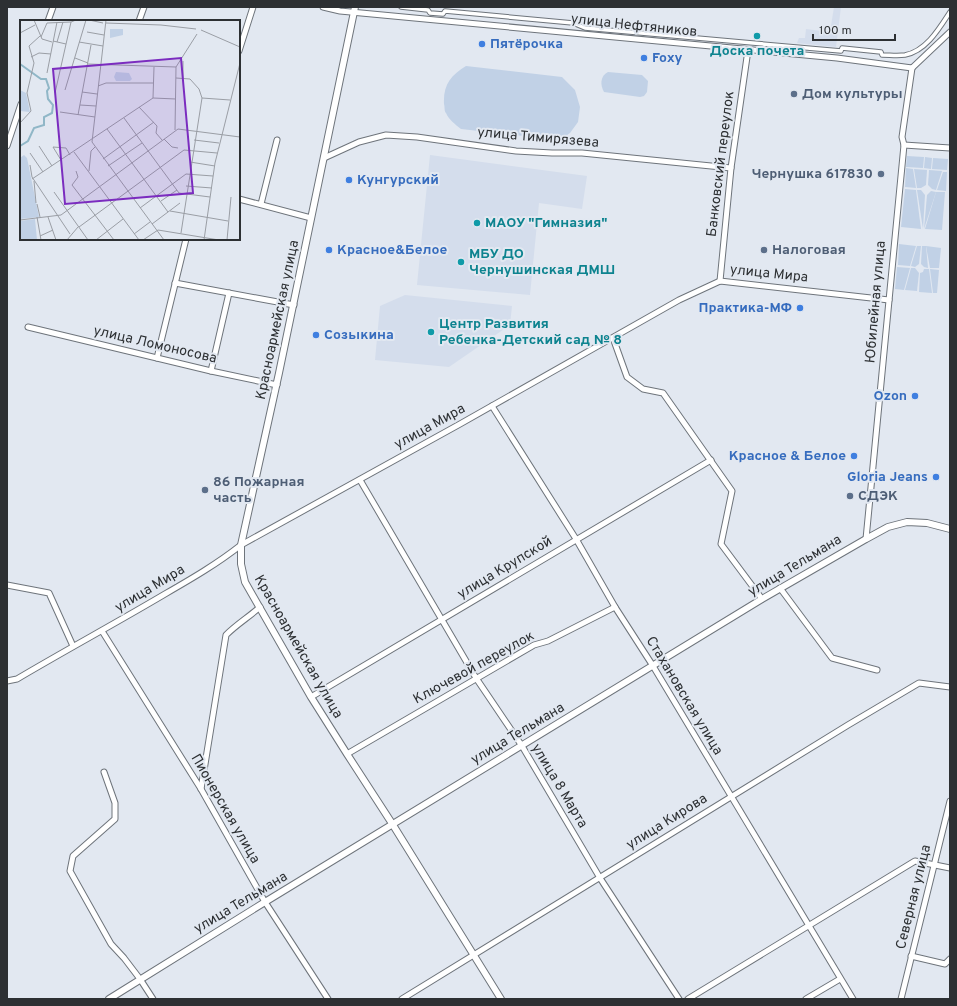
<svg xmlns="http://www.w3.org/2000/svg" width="957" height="1006" viewBox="0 0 957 1006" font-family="Overpass,sans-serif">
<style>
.built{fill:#d4ddec}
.green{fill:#c1d1e6}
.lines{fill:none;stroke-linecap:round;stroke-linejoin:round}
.pedestrian-casing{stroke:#6e747b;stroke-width:5.5}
.minor-casing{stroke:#6e747b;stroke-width:7}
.tertiary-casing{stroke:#6e747b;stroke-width:8}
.pedestrian{stroke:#fff;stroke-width:3.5}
.minor{stroke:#fff;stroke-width:5}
.tertiary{stroke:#fff;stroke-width:6}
.culture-dot{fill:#0f9aa8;stroke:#e2e8f1;stroke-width:1.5}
.shop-dot{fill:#3f7fe0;stroke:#e2e8f1;stroke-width:1.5}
.service-dot{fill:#5c6f8a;stroke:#e2e8f1;stroke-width:1.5}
.labels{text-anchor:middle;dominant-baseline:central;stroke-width:4;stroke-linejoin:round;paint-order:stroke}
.street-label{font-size:14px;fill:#2d3033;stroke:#e2e8f1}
.shop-label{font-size:14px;font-weight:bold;fill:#366cbe;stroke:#e2e8f1;text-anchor:start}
.culture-label{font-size:14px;font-weight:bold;fill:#0d838f;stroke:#e2e8f1;text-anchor:start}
.service-label{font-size:14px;font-weight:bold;fill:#4e5e75;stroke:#e2e8f1;text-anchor:start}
.inset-river{fill:none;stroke:#90b7c7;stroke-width:2}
.inset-road{fill:none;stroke:#9a9ea5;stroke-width:1}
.view{fill:#7b2cbf;fill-opacity:0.15;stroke:#7b2cbf;stroke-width:2}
.inset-edge{fill:none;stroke:#2d3033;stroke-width:2}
</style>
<rect width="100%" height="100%" fill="#e2e8f1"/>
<!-- built -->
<g class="built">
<polygon points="834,7 841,7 836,47 797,43 799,38 805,38 806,29 830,32"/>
<polygon points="430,155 587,176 582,209 539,203 530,295 417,285"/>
<polygon points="405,295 512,306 510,325 449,367 375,360 380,306"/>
</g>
<!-- green -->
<g class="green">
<path d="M466 66 562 77 575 90 580 107 578 122 570 133 560 140 461 129C455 124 449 120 446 113 444 111 445 107 444 104 443 85 451 75 466 66Z"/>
<path d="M608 72 642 75 648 81 647 92 644 96 640 97 604 92C600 85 600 76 608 72Z"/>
<polygon points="907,156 924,157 923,168 906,167"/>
<polygon points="925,157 932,158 931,169 924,168"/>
<polygon points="933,158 948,159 947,170 932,169"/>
<polygon points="906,168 913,169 916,188 905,187"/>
<polygon points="914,169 927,170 926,185 921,188 917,188"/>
<polygon points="929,170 942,171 936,190 932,189 928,185"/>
<polygon points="943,172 947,172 946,191 937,190"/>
<polygon points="905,189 916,190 921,229 901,227"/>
<polygon points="917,190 921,190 925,195 923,229"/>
<polygon points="931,191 936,192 924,229 927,195"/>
<polygon points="936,192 945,192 942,230 925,229"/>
<polygon points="899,244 916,246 910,266 898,265"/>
<polygon points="917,246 921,246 919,264 915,267 911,266"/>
<polygon points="922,246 926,246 928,268 924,267 921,264"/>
<polygon points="926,246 941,248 939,268 930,268"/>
<polygon points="897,267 910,268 904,290 895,289"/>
<polygon points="911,268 915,268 919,273 917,291 905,290"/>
<polygon points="924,269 929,269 932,293 919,292 920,273 923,272"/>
<polygon points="930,269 939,270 937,293 933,293"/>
</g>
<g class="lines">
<defs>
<path id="pedestrian" d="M401 7 428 10 430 13 443 14 445 11 573 23 585 28 841 51 842 48 881 52 882 55C890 55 897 56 905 55 926 51 939 29 950 12"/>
<g id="minor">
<polyline points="323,7 340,11 837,58 912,68"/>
<polyline points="48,21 53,7"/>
<polyline points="139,21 144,7"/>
<polyline points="239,51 253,7"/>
<polyline points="912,68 950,32"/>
<polyline points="904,145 950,148"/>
<polyline points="7,146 21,104"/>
<polyline points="324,158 359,142 386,135 417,137 516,151 552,153 582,153 731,168"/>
<polyline points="239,199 311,218"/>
<polyline points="261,204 277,140"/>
<polyline points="720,281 731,168 748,50"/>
<polyline points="175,283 294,305"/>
<polyline points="28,327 211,371 277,385"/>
<polyline points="613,338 627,377 643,389 663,393 732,491 721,544 762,599"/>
<polyline points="157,358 186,239"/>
<polyline points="211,371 229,293"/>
<polyline points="492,406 576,539 615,607 653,666 853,999"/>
<polyline points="360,480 476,678 522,746 600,878 679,999"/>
<polyline points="866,539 904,145 902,137 912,68"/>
<polyline points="7,585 49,593 73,646"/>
<polyline points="780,588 832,658 877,670"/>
<polyline points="102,631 201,789 265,902 328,999"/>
<path d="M7 681 17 679C66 650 116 623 165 594 191 579 217 564 241 545L460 424 679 300 720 281 889 300"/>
<polyline points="311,697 711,460"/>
<polyline points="347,754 534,645 548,641 615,607"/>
<polyline points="104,772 115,803 115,819 73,856 70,871 111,944 124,958 140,979 153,999"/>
<path d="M201 789 226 635C237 624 249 617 260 607"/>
<polyline points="911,956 945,964 950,959"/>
<polyline points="402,999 848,725 919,683 950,687"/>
<polyline points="688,999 915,861 950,868"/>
<polyline points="806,999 840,979"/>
<polyline points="901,999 950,801"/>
</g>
<g id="tertiary">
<polyline points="355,7 279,373 241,545 241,564 245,582 311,697 347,754 393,825 501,999"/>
<polyline points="109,999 265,902 762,599 866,539 888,527 907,522 927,523 950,529"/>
</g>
</defs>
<!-- pedestrian casing -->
<use href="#pedestrian" class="pedestrian-casing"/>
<!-- minor casing -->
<use href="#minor" class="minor-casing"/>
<!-- tertiary casing -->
<use href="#tertiary" class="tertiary-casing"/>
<!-- pedestrian -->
<use href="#pedestrian" class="pedestrian"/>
<!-- minor -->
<use href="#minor" class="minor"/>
<!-- tertiary -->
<use href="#tertiary" class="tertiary"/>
</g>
<!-- markers -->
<g class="culture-dot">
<circle cx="757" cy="36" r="4"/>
<circle cx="477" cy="223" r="4"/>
<circle cx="461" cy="262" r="4"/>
<circle cx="431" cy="332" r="4"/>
</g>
<g class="shop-dot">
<circle cx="482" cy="44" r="4"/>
<circle cx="644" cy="58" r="4"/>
<circle cx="349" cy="180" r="4"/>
<circle cx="329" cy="250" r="4"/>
<circle cx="800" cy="308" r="4"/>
<circle cx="316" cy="335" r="4"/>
<circle cx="915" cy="396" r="4"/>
<circle cx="854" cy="456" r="4"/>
<circle cx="936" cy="477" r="4"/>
</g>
<g class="service-dot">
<circle cx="794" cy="94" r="4"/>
<circle cx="881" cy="174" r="4"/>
<circle cx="764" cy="250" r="4"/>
<circle cx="205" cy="490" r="4"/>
<circle cx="850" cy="496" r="4"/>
</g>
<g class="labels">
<!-- street labels -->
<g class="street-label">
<text transform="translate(634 26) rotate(6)">улица Нефтяников</text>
<text transform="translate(538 138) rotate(5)">улица Тимирязева</text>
<text transform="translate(721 164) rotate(-83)">Банковский переулок</text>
<text transform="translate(769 274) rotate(6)">улица Мира</text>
<text transform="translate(876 302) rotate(-85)">Юбилейная улица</text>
<text transform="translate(278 320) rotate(-78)">Красноармейская улица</text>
<text transform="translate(155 345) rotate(13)">улица Ломоносова</text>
<text transform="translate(430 427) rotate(-29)">улица Мира</text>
<text transform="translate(795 566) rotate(-31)">улица Тельмана</text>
<text transform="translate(505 568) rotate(-31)">улица Крупской</text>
<text transform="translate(150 589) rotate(-31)">улица Мира</text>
<text transform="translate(298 647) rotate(60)">Красноармейская улица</text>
<text transform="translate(474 668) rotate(-29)">Ключевой переулок</text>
<text transform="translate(684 696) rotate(59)">Стахановская улица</text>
<text transform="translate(518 734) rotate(-31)">улица Тельмана</text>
<text transform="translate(559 786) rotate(59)">улица 8 Марта</text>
<text transform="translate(225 809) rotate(60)">Пионерская улица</text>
<text transform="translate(667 822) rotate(-32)">улица Кирова</text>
<text transform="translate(914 897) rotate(-76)">Северная улица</text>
<text transform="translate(241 903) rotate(-31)">улица Тельмана</text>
</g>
<!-- shop labels -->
<g class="shop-label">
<text x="490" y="44">Пятёрочка</text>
<text x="652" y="58">Foxy</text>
<text x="357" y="180">Кунгурский</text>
<text x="337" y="250">Красное&amp;Белое</text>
<text x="792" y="308" text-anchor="end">Практика-МФ</text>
<text x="324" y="335">Созыкина</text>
<text x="907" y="396" text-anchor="end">Ozon</text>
<text x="846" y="456" text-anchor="end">Красное &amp; Белое</text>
<text x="928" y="477" text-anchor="end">Gloria Jeans</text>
</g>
<!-- culture labels -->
<g class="culture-label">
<text x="757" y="51" text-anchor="middle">Доска почета</text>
<text x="485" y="223">МАОУ "Гимназия"</text>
<text x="469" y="254">МБУ ДО<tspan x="469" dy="16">Чернушинская ДМШ</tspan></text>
<text x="439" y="324">Центр Развития<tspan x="439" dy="16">Ребенка-Детский сад № 8</tspan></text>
</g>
<!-- service labels -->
<g class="service-label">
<text x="802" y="94">Дом культуры</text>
<text x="873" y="174" text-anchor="end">Чернушка 617830</text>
<text x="772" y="250">Налоговая</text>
<text x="213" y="482">86 Пожарная<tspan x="213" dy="16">часть</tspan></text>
<text x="858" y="496">СДЭК</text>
</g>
</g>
<!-- overview -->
<g transform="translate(20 20)">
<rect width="220" height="220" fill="#e2e8f1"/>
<path d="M90 9H103V15L90 18ZM96 52 109 53 112 59 110 61H96L94 57ZM0 70 6 73 10 92 0 91ZM4 135 7 138 19 197 0 199V138ZM15 199 17 220H0V201Z" fill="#c1d1e6"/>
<path class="inset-river" d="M0 44 21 59H26L29 68 27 71 28 79 33 85 32 93 24 97V105L14 108 8 121 0 126"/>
<path class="inset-road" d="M14 0 22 19 32 22M69 0 83 3M86 0 72 122 144 220M86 3 141 5 176 9M181 10 220 27M67 12 84 15M0 13 15 5M21 17 27 3 51 2M33 21 46 24M37 22 43 2M59 22 83 26M11 37 19 33 31 34M55 38 68 43M163 41V58M68 44 156 47M156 47 177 14M27 53 37 2M156 58 170 59 179 69 182 78 161 213M78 66 86 63H133M45 70 66 0M62 72 77 74M35 73 51 2 56 0M133 78 134 47M182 78 210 80M60 85 76 86M119 87 137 106 136 113 142 120M40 92 75 97M58 95 71 25M104 98 159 173 190 177M0 103 11 91 7 73 14 43 9 26 20 16M87 109 148 192M155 110 156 47M144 119 152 127 158 128M174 120 199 123M19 126 32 146M54 132 119 220M10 133 23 152M83 139 134 102M41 140 33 127 46 128 50 135M170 142 195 146M10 145 12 157 50 214M88 146 122 123M56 151 58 157 52 165 94 220M69 151 71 131 75 127M12 159 133 78 156 79M14 161 16 183M166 166 192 168M34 172 68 220M141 181 157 170M17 184 20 197M120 188 166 154 193 156M150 191 208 201M17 197 21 220M28 197 36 220M0 200 41 195 158 109 220 117M132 204 160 183M59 207 164 130 197 133M114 214 130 202M20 216 33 210M47 220 58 207M76 220 103 199M123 220 138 210 199 220M184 220 195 143 220 43M207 220 211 177"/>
<path class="view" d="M161 38 173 173 45 184 33 49Z"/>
<rect width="220" height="220" class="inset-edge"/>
</g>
<!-- border -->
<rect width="957" height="1006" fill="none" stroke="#2d3033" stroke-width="16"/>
<!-- scale -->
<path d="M813 34v6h82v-6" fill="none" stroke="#2d3033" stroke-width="2"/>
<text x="819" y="34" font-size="12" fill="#2d3033" stroke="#e2e8f1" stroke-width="3" paint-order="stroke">100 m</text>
</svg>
